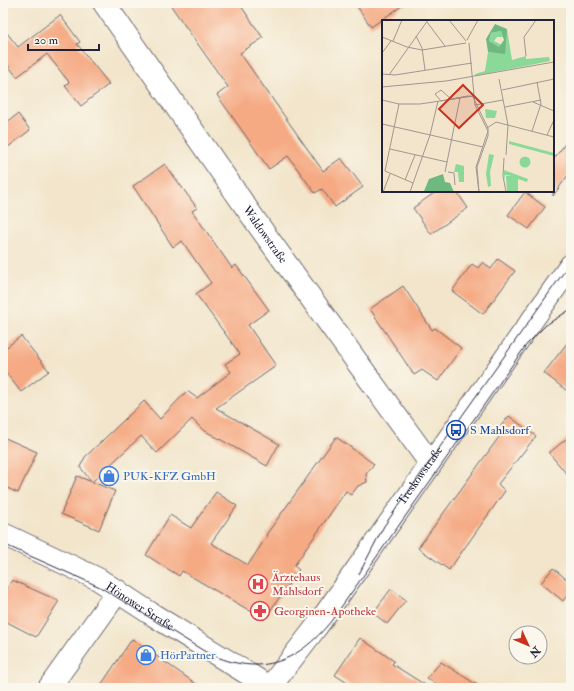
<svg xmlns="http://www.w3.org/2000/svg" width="574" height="691" viewBox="0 0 574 691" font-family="'IM FELL Double Pica',serif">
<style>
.building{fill:#f5aa84}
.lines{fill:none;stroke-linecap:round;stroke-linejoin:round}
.minor-casing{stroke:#6b666d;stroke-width:24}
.major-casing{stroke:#6b666d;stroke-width:24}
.minor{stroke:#fff;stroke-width:22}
.major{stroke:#fff;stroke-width:22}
.tram{stroke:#22223b;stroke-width:1}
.labels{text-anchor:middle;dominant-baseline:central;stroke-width:4;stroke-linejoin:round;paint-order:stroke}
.street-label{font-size:12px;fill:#22223b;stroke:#fbf7ec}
.transit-label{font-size:12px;fill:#164399;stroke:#fbf7ec;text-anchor:start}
.shop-label{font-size:12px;fill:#366cbe;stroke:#fbf7ec;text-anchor:start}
.health-label{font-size:12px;fill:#be3a42;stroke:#fbf7ec;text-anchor:start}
.inset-road{fill:none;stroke:#9f9791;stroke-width:1}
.view{fill:#c8321e;fill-opacity:0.15;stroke:#c8321e;stroke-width:2}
.inset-edge{fill:none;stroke:#22223b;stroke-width:2}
</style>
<rect width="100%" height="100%" fill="#fbf7ec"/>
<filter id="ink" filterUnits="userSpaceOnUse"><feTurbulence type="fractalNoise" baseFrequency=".025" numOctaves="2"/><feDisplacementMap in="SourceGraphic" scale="8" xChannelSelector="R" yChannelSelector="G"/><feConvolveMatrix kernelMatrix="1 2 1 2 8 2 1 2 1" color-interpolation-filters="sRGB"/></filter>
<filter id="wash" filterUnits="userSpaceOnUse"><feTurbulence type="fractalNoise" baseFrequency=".012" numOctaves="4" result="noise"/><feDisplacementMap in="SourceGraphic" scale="16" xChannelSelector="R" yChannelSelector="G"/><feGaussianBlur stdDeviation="0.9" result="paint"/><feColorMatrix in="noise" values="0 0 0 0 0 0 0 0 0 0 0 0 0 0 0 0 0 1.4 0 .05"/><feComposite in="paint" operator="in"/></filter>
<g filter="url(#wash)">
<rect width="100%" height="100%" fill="#f2e5cb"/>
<g id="blocks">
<!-- building -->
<g class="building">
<polygon points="169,3 239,3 263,38 240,53 323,171 341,158 363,187 335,207 322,189 315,193 288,156 269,169 217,95 228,87"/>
<polygon points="355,3 406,3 371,27"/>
<polygon points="60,15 80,42 77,44 109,84 81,106 65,86 69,82 47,54 17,77 3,59 3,28 18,47"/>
<polygon points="18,114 30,130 3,151 3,125"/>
<polygon points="571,136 571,171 553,196 553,160"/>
<polygon points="165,164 197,208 192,211 232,268 236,265 269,310 248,325 276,366 216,408 279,444 267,466 202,429 192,419 157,453 141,436 92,482 80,467 85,457 144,401 160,419 187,391 197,398 231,372 225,364 240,354 196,294 211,283 182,241 173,247 133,186"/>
<polygon points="437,191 456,191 468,208 431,234 413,208"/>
<polygon points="525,192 545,207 529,229 508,215"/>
<polygon points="498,259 515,271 483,314 452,291 472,264 478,268 483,262 491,269"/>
<polygon points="403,286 432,330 435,328 461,348 438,381 422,370 414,375 370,309"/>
<polygon points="21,336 49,371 21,392 3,369 3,350"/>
<polygon points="571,338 571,394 544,373"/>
<polygon points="509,416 536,436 498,484 505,491 449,570 418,548 502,433 500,427"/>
<polygon points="571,435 571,479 549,453"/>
<polygon points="3,437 37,452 18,493 3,486"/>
<polygon points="336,437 374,464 366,474 367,482 358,486 351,495 346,491 294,566 299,570 264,619 182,571 179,576 146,555 170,515 191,528 216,492 237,506 211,543 248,565 267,536 266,535"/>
<polygon points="77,476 115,491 99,530 61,514"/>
<polygon points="553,568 571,583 571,590 563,601 541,583"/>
<polygon points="12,580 59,601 36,637 3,620 3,596"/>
<polygon points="391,589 406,600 387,624 373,613"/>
<polygon points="360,638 394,661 392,664 430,688 355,688 335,675"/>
<polygon points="132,639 202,688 99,688"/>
<polygon points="441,662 482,688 443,688 427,678"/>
</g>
</g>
</g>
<g filter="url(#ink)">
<use href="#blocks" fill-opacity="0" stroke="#6b666d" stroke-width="1"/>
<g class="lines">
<defs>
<g id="minor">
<path id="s1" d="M104 3 259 226 430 463"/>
<polyline points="270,687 317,626 571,265"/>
<polyline points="49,688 118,591"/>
</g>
<g id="major">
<path id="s2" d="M3 534 98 579 150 613 271 688"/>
</g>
</defs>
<!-- minor casing -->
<use href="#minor" class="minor-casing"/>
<!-- major casing -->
<use href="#major" class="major-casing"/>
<!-- minor -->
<use href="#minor" class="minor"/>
<!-- major -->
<use href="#major" class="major"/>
<!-- tram -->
<g class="tram">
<path d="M3 544 100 587 204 651C257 678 296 665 332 620L527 344 546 325 571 309"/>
<path id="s3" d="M359 574 384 526 571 262"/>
</g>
</g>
</g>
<!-- icons -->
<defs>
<symbol id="bus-ring" viewBox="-11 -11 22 22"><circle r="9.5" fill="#fbf7ec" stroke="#1a4fb4" stroke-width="1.5"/><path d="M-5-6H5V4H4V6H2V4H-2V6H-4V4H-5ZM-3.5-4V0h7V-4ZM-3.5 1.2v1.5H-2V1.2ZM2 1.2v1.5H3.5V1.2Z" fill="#1a4fb4"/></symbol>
<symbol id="shop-ring" viewBox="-11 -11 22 22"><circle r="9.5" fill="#fbf7ec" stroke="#3f7fe0" stroke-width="1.5"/><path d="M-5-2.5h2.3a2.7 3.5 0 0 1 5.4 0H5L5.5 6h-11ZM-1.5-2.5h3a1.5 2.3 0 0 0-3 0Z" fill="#3f7fe0"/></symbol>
<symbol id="hospital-ring" viewBox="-11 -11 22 22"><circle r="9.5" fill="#fbf7ec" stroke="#e0444e" stroke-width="1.5"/><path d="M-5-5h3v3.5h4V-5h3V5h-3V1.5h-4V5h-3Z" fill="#e0444e"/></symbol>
<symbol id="pharmacy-ring" viewBox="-11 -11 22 22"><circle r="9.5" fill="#fbf7ec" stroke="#e0444e" stroke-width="1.5"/><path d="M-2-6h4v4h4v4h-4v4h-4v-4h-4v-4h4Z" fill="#e0444e"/></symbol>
</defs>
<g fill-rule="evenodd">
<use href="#bus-ring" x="445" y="419" width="22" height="22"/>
<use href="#shop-ring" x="98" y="465" width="22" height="22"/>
<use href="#hospital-ring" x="247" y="573" width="22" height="22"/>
<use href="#pharmacy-ring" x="249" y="600" width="22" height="22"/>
<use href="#shop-ring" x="135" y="644" width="22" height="22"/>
</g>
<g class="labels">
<!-- street labels -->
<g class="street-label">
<text stroke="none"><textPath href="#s1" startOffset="282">Waldowstraße</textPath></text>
<text stroke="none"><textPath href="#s3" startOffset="116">Treskowstraße</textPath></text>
<text stroke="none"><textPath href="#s2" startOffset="155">Hönower Straße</textPath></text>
</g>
<!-- transit labels -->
<g class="transit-label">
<text x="470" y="430">S Mahlsdorf</text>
</g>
<!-- shop labels -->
<g class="shop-label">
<text x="123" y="476">PUK-KFZ GmbH</text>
<text x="160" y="655">HörPartner</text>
</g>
<!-- health labels -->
<g class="health-label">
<text x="272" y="577">Ärztehaus<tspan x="272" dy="14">Mahlsdorf</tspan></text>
<text x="274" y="611">Georginen-Apotheke</text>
</g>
</g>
<!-- overview -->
<g transform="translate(382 20)">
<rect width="172" height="172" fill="#f2e5cb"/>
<path d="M125 9 130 40 144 36V39L167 37 168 41 93 56V54L103 51 106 32 120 33ZM119 11 121 17H115L112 21 120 25 118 28 107 21 109 13ZM103 89 115 91 113 98H104ZM127 121 172 133V136L127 124ZM107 134 112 135 108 152 109 166 106 167 104 154ZM137.5 142a5.5 5.5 0 1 1 11 0a5.5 5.5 0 1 1-11 0ZM74 144 82 146V162H77L76 152H72ZM122 150 146 159 145 162 136 159V172H125L124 156H131L123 155 122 161Z" fill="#8ad998"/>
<path d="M113 4 125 9 123 34 106 32 104 19ZM119 11 122 20 117 27 107 21 109 13ZM61 154 63 162 68 163 72 172 42 171 47 159Z" fill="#6fb980" fill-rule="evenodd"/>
<path class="inset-road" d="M67 0 84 21M45 2 63 26M34 16 40 28 43 50M0 17 25 27 40 30 84 23M85 20 96 0M11 21 20 0M87 23 93 85 106 111 94 147 97 172M0 33 9 21M144 36 142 17 154 0M0 54 13 55 90 43M7 55 46 0M117 59 126 105 124 135M0 67 64 61 172 42M120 70 172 59M86 76 59 81 53 74 59 70 69 79H71L87 76H88L91 77 106 108V116L95 147 97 172M0 80 17 84H38L91 76M151 82 172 91M17 84 3 151 31 163M93 85 121 80M123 87 159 80M0 104 101 127M105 108 114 102 172 117M150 111 159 84 155 62M165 115 172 100M8 129 65 142M122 138 121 156 124 172M63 152 78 78M66 152 72 153 73 165M23 160 33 135M1 172 8 154M28 172 48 115 56 81"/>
<path class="view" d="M81 65 101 85 77 108 57 89Z"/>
<rect width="172" height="172" class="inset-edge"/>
</g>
<!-- margin -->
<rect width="574" height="691" fill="none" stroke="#fbf7ec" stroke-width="16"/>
<!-- north arrow -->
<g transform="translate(528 645) rotate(134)"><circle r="19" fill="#fbf7ec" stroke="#a4a2a5"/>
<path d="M0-3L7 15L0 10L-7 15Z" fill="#c8321e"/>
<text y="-6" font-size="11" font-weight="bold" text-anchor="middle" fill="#22223b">N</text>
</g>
<!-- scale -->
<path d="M28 44v6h71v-6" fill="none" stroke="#22223b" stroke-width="2"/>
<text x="34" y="44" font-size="12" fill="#22223b" stroke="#fbf7ec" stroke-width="3" paint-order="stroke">20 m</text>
</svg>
